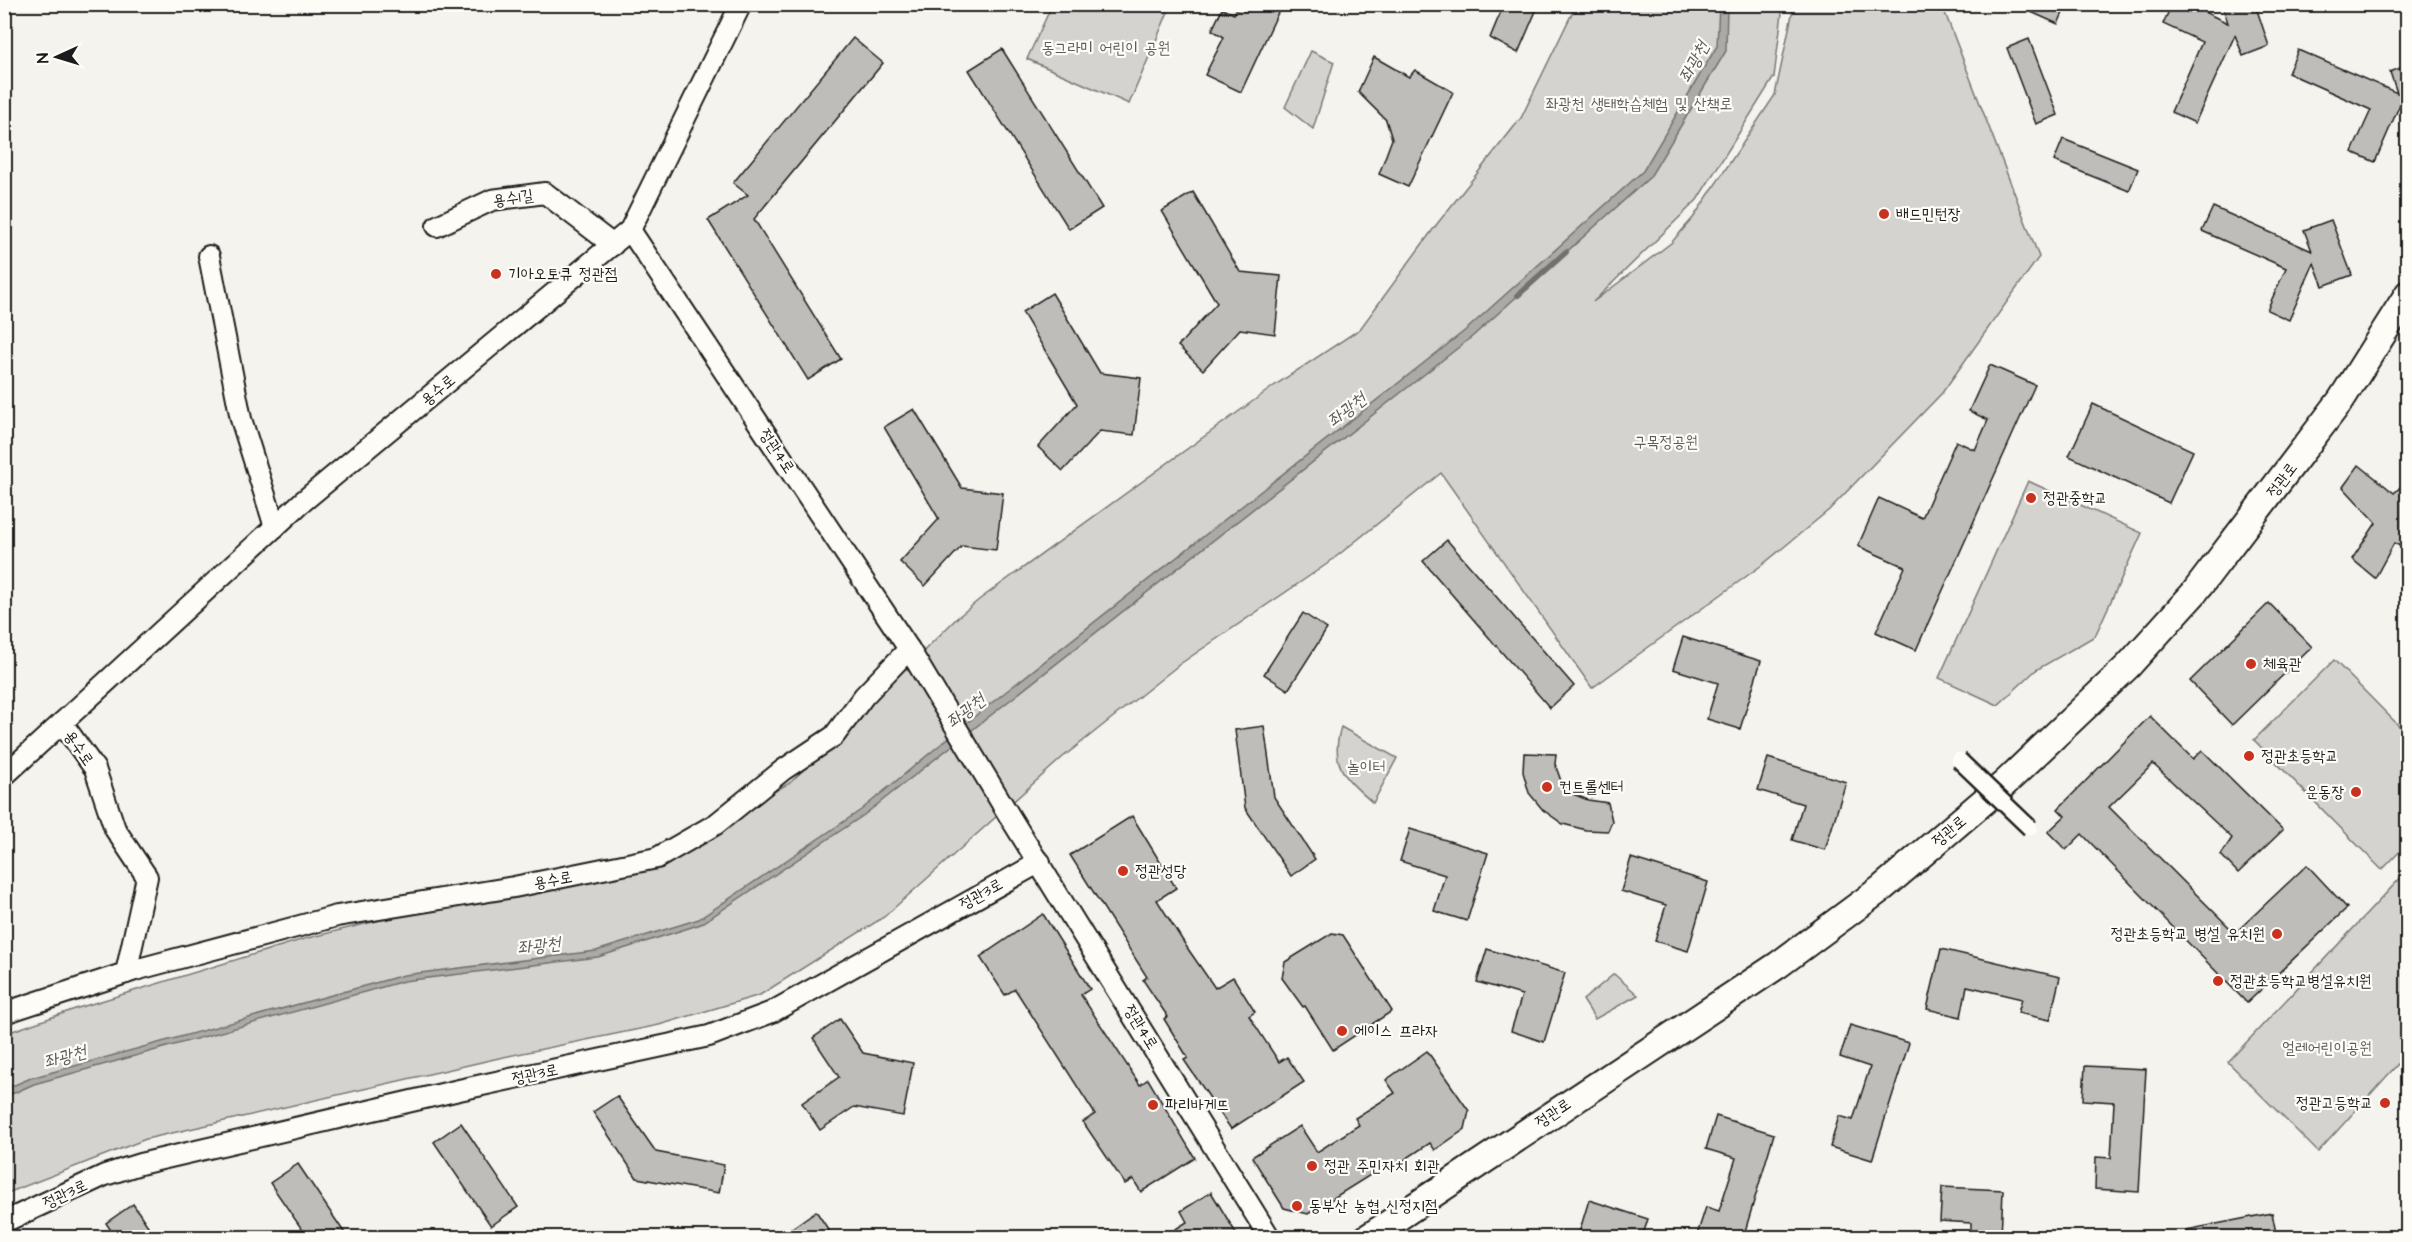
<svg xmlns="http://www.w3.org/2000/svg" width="2412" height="1242" viewBox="0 0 2412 1242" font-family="'Architects Daughter','Poor Story',sans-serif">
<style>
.green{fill:#d4d3cf;stroke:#787876;stroke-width:1.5}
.water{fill:#abaaa6;stroke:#72716f;stroke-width:1.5}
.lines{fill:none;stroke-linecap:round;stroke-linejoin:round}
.stream{stroke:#72716f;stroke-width:6}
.building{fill:#bebdba;stroke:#1c1c1c;stroke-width:1.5}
.minor-casing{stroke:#1c1c1c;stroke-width:24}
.tertiary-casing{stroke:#1c1c1c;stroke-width:30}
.minor{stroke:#fdfcf7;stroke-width:20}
.tertiary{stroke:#fdfcf7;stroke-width:26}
.pedestrian-bridge-casing{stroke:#1c1c1c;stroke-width:20;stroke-linecap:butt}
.pedestrian-bridge{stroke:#fdfcf7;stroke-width:15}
.poi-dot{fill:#c8321e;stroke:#fdfcf7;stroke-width:2}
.labels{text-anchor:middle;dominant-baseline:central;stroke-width:4.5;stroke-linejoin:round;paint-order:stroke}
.park-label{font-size:16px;fill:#5c5c5b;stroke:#fdfcf7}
.street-label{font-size:16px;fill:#1c1c1c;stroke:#fdfcf7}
.poi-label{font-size:16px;fill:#1c1c1c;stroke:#fdfcf7;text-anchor:start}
.water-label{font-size:18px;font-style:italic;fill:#5c5c5a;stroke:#fdfcf7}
</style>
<rect width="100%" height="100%" fill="#f4f3ee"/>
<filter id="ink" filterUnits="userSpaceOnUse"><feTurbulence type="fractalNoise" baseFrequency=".0167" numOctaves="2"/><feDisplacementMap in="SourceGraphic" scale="12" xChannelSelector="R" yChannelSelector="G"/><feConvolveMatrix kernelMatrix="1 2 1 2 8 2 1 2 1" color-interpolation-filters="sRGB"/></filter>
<g filter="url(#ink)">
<!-- green -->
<g class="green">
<polygon points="1052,5 1171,5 1129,104 1027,59"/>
<polygon points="1576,5 1783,5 1774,77 1697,200 1593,302 1671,243 1693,218 1775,95 1794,5 1942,5 2039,257 1942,393 1829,510 1762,565 1592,688 1441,473 1327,564 1180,664 1063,757 884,917 760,995 659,1025 499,1058 146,1139 5,1194 4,1034 78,1008 304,939 389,918 647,867 791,782 958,617 980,599 1278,383 1360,329 1437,224 1521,118"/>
<polygon points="1311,51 1334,62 1313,129 1285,107"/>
<polygon points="2028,481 2142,533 2095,636 2036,670 1998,705 1939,678"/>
<polygon points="2334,660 2407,734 2407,844 2382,870 2254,740"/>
<path d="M1341 727 1397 758 1373 803C1346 779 1329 766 1341 727Z"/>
<polygon points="2407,871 2407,1054 2318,1152 2228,1062"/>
<polygon points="1614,974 1638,995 1595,1019 1583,1000"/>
</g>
<!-- water -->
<polygon class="water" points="1719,5 1727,5 1726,51 1650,177 1473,336 864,815 701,924 598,957 404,981 34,1084 5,1097 5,1089 31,1078 404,975 596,951 699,919 861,810 975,716 1467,329 1643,171 1717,46"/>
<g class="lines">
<!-- stream -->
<polyline class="stream" points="1518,295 1566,252"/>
</g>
<!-- building -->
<g class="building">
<polygon points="1239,4 1282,4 1241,92 1205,75 1224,37 1212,30 1222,9 1234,14"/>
<polygon points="1504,4 1539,4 1518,53 1490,38"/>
<polygon points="2013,4 2067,4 2058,24"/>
<polygon points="2172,4 2187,4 2228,23 2222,4 2255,4 2269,46 2243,56 2235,35 2195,123 2171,112 2202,42 2163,24"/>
<polygon points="853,38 883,63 754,219 841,359 808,380 708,220 748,195 733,183"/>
<polygon points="2029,39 2058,115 2036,124 2007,48"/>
<polygon points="1002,49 1102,208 1069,229 969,70"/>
<polygon points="2298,50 2397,93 2390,72 2408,65 2408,115 2401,102 2375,162 2352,152 2371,110 2288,73"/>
<polygon points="1374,57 1409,77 1415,70 1453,92 1408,187 1379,174 1392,139 1386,120 1358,92"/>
<polygon points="2063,139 2138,169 2129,191 2054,161"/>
<polygon points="1193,192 1240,272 1281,276 1275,334 1240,329 1203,370 1178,346 1217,303 1162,211"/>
<polygon points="2213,207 2312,251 2304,230 2331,220 2352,275 2323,286 2314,263 2289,320 2267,310 2286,268 2202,231"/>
<polygon points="1052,293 1100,373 1141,378 1134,435 1100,431 1063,471 1038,447 1077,404 1022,312"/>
<polygon points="1990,365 2035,385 1916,650 1876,632 1905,567 1858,546 1879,498 1922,518 1956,441 1975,450 1988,420 1969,411"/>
<polygon points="2093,404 2193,451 2169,503 2069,456"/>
<polygon points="914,409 962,488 1003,493 996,550 962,546 925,586 900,562 939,519 884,427"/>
<polygon points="2359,465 2394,493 2408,480 2408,550 2394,543 2375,578 2352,559 2376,523 2343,487"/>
<polygon points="1447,540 1574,686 1550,708 1423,561"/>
<polygon points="2269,603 2312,647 2232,725 2190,681"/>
<polygon points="1303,613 1327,629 1288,690 1264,674"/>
<polygon points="1683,637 1761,661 1740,729 1707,719 1718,683 1673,669"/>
<polygon points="2150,716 2193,759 2202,750 2283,830 2238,873 2221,855 2232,838 2153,764 2109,807 2235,933 2307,865 2347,908 2247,1003 2082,834 2066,850 2048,832 2065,816 2058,809"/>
<polygon points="1264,726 1274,797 1315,859 1291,876 1245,808 1235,730"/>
<polygon points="1524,753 1556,754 1555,764 1561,781 1573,794 1588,800 1608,803 1612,821 1608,831 1586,830 1563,824 1543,810 1529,793 1523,772"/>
<polygon points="1768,758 1846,782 1825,850 1792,840 1803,804 1758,790"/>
<polygon points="1132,816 1176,888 1157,900 1188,949 1215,988 1233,977 1255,1012 1249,1016 1279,1062 1287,1057 1304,1082 1231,1129 1184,1060 1188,1058 1164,1019 1168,1017 1143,980 1147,977 1070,855"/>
<polygon points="1410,829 1488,853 1467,921 1434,911 1445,875 1400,861"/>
<polygon points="1631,858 1708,882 1688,951 1655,941 1666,905 1621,891"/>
<polygon points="1043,914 1090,989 1081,995 1140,1085 1148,1079 1195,1158 1141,1192 1133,1179 1125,1184 1083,1122 1095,1114 1015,989 1005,995 980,957"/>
<polygon points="1332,933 1343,935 1392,1011 1333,1050 1305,1006 1303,1007 1282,978 1285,962"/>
<polygon points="1487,949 1565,973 1544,1042 1511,1031 1522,995 1477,982"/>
<polygon points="1941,949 2060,977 2050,1020 2018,1013 2022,999 1967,986 1961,1017 1927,1009"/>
<polygon points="840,1019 863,1053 913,1063 903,1116 854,1107 820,1130 802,1103 839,1077 813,1038"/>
<polygon points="1850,1025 1909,1043 1872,1160 1830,1147 1839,1116 1853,1120 1870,1067 1840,1057"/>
<polygon points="1427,1051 1469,1111 1465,1129 1435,1150 1430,1143 1389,1170 1386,1165 1308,1214 1284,1208 1252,1157 1300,1126 1317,1152 1359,1125 1355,1118 1395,1093 1386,1080"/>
<polygon points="2085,1066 2146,1069 2139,1192 2095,1189 2096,1157 2111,1158 2114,1102 2083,1100"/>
<polygon points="617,1096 656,1152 724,1165 719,1193 637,1178 593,1112"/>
<polygon points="1716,1116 1774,1134 1743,1238 1696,1238 1706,1207 1719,1211 1736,1158 1706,1149"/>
<polygon points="461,1123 518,1207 491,1226 434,1142"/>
<polygon points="298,1164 348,1238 308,1238 270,1183"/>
<polygon points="1942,1187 2003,1190 2001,1238 1971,1238 1971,1223 1940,1221"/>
<polygon points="1211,1192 1239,1238 1161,1238 1187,1222 1181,1211"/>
<polygon points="1589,1200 1648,1219 1642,1238 1594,1238 1579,1233"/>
<polygon points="133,1204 156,1238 116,1238 106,1223"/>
<polygon points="816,1211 834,1238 778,1238"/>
<polygon points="2272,1213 2277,1238 2187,1238 2186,1230"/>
</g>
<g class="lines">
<defs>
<g id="minor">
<polyline points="437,226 492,200 545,193 613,245"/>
<polyline points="630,230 909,649 1010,817 1270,1238"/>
<polyline points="209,256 241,419 275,527"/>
<polyline points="62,723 95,769 115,829 147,877 126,973"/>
<polyline points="4,776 301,503 630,230 741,4"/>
<polyline points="4,1013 135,970 337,916 514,887 657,858 716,824 783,770 834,736 864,696 909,649"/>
<polyline points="4,1222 105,1175 140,1164 459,1090 709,1036 772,1012 1040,862"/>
</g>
<polyline id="tertiary" points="1367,1238 1778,965 1882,888 2004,784 2128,666 2194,593 2341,400 2408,294"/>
</defs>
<!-- minor casing -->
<use href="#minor" class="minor-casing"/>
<!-- tertiary casing -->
<use href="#tertiary" class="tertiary-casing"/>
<!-- minor -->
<use href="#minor" class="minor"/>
<!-- tertiary -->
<use href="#tertiary" class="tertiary"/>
<defs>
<polyline id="pedestrian-bridge" points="1959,760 2030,828"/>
</defs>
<!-- pedestrian-bridge casing -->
<use href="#pedestrian-bridge" class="pedestrian-bridge-casing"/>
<!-- pedestrian-bridge -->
<use href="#pedestrian-bridge" class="pedestrian-bridge"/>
</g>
</g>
<!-- markers -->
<g class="poi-dot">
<circle cx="1884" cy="214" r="6"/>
<circle cx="496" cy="274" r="6"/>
<circle cx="2031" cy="498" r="6"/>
<circle cx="2251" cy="664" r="6"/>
<circle cx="2249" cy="756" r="6"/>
<circle cx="1547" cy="787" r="6"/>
<circle cx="2356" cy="792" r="6"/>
<circle cx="1123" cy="871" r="6"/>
<circle cx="2277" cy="934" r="6"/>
<circle cx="2218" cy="981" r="6"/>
<circle cx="1342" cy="1031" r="6"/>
<circle cx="2385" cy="1103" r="6"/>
<circle cx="1153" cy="1105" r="6"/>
<circle cx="1312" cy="1166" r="6"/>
<circle cx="1297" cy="1206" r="6"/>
</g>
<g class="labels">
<!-- park labels -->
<g class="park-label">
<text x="1106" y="48">동그라미 어린이 공원</text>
<text x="1639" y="104">좌광천 생태학습체험 및 산책로</text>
<text x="1666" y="442">구목정공원</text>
<text x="1366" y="767">놀이터</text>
<text x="2327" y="1048">얼레어린이공원</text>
</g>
<!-- street labels -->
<g class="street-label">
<text transform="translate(513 198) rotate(-9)">용수1길</text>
<text transform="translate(438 390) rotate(-40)">용수로</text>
<text transform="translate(777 451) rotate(56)">정관4로</text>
<text transform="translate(2282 480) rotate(-53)">정관로</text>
<text transform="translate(79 748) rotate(55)">용수로</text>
<text transform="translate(1949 831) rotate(-40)">정관로</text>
<text transform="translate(553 880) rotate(-10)">용수로</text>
<text transform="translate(981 894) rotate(-29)">정관3로</text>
<text transform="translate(1141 1027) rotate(58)">정관4로</text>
<text transform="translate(535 1074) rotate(-12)">정관3로</text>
<text transform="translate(1553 1113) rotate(-34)">정관로</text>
<text transform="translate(65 1194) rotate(-25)">정관3로</text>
</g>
<!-- poi labels -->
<g class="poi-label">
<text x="1896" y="214">배드민턴장</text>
<text x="508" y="274">기아오토큐 정관점</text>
<text x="2043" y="498">정관중학교</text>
<text x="2263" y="664">체육관</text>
<text x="2261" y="756">정관초등학교</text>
<text x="1559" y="787">컨트롤센터</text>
<text x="2344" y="792" text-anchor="end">운동장</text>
<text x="1135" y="871">정관성당</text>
<text x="2265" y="934" text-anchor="end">정관초등학교 병설 유치원</text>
<text x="2230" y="981">정관초등학교병설유치원</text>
<text x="1354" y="1031">에이스 프라자</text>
<text x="2373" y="1103" text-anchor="end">정관고등학교</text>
<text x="1165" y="1105">파리바게뜨</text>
<text x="1324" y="1166">정관 주민자치 회관</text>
<text x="1309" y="1206">동부산 농협 신정지점</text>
</g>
<!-- water labels -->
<g class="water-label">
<text transform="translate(1694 62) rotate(-62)">좌광천</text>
<text transform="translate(1347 410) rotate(-38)">좌광천</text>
<text transform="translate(966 711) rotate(-38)">좌광천</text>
<text transform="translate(539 946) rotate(-7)">좌광천</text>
<text transform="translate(65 1057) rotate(-16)">좌광천</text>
</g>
</g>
<!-- margin -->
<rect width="2412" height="1242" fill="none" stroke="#fdfcf7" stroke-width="24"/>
<rect x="12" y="12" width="2388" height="1218" fill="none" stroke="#1c1c1c" stroke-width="2" filter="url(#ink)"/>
<!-- north arrow -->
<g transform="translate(57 57) rotate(266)" stroke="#fdfcf7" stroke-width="4.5" paint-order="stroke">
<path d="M0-4.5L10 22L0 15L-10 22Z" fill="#1c1c1c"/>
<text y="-9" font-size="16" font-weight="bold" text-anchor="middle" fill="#1c1c1c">N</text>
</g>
</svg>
